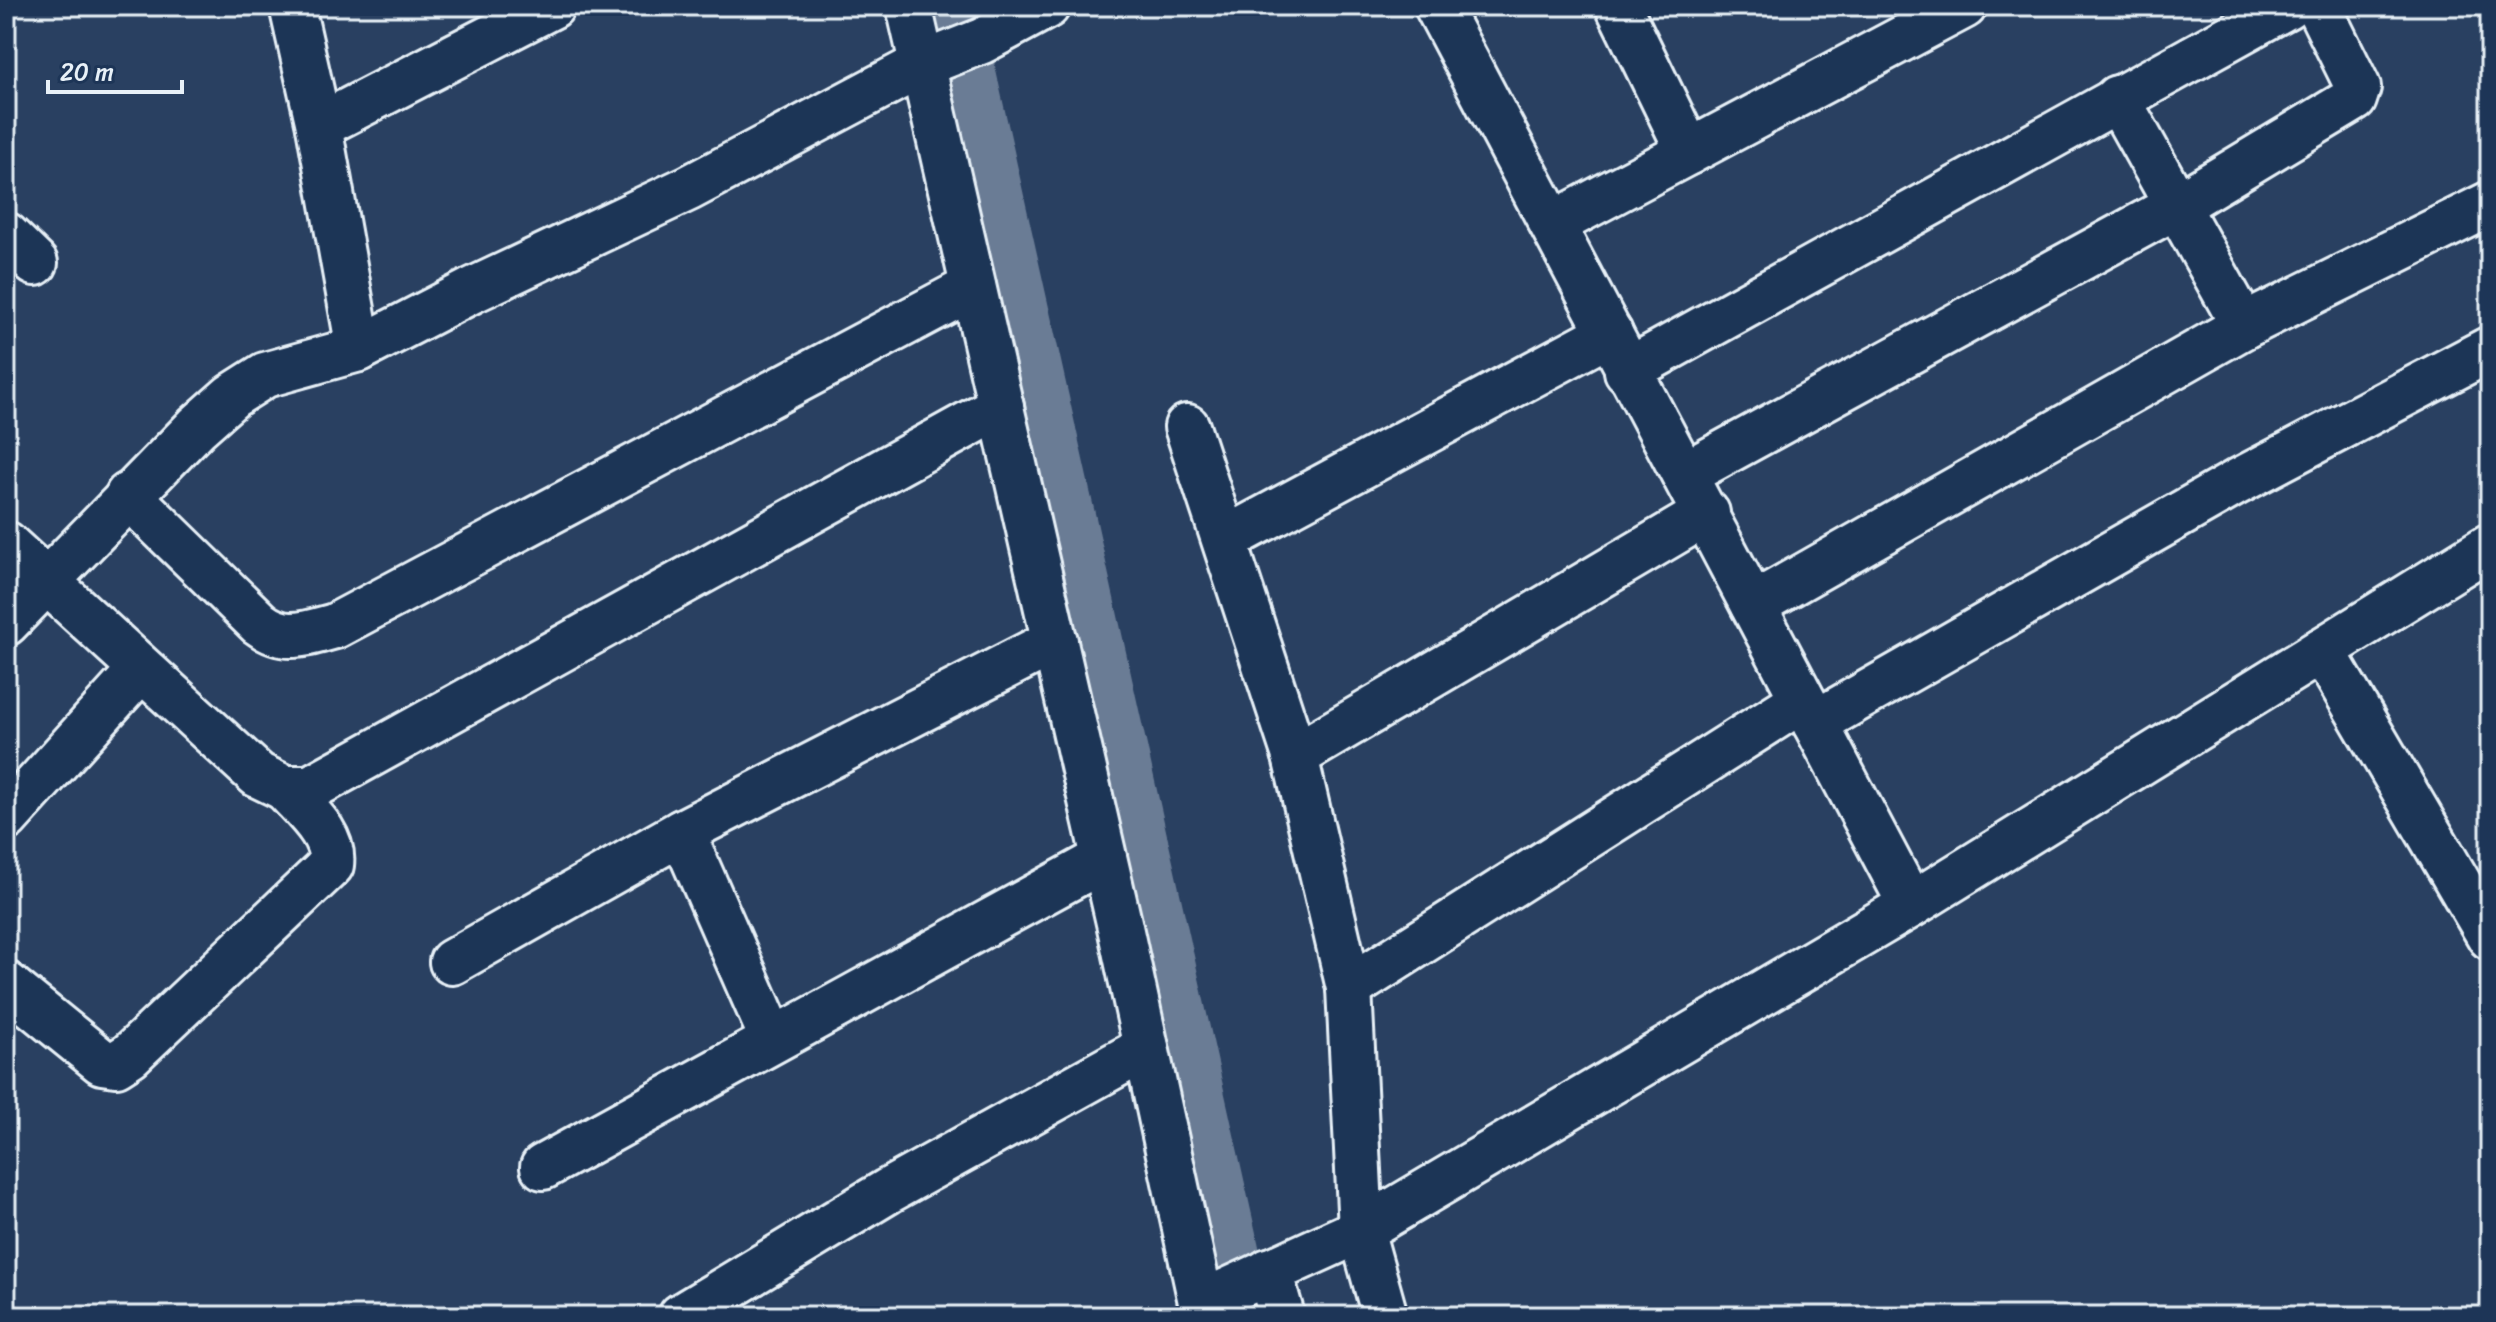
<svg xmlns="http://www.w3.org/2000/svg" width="2496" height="1322" viewBox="0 0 2496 1322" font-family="Sriracha,sans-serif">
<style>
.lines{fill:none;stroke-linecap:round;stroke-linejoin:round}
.canal{stroke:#6b7c95;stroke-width:46}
.minor-casing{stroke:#e8f1f8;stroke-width:50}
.minor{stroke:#1d3557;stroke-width:44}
</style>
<rect width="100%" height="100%" fill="#294061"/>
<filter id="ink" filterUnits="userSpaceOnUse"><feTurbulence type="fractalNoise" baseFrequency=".0125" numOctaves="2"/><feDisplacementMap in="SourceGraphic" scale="16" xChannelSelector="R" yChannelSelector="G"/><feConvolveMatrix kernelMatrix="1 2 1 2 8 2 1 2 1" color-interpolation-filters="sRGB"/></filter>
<g filter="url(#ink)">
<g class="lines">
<!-- canal -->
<polyline class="canal" points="958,6 1251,1316"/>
<defs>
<g id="minor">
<polyline points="292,6 319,126 359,349"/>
<polyline points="909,6 1120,927 1204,1316"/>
<polyline points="1437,6 1911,905"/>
<polyline points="1618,6 1689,152"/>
<polyline points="2117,98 2244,326"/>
<polyline points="319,126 552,6"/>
<polyline points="1553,224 1964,6"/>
<polyline points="6,235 35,263"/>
<polyline points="1627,371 2287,6"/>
<polyline points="1187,427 1295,756 1349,988 1802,700"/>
<polyline points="1685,474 2178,205 2354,99 2358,87 2318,6"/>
<path d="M128 495 259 623C285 643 305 634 335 626L973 287"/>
<polyline points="1226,539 1610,333"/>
<polyline points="6,544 258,775 285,788 310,788 1001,406"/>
<polyline points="1753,605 2244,326 2490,204"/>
<polyline points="6,623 197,427 232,396 265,375 359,349 471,291 689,188 921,65 982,41 1047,6"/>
<polyline points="2322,650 2490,937"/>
<polyline points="1815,723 2237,482 2490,349"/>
<polyline points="1295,756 1707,513"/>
<polyline points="6,818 141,669"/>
<polyline points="682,832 773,1040"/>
<polyline points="452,962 682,832 1055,641"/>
<path d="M6 984 102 1062 116 1064 130 1055 331 865C335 834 304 810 285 788"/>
<polyline points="543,1167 1104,859"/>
<polyline points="1269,1271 1282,1316"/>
<polyline points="1201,1303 1361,1230 1349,988"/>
<polyline points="681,1316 888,1191 1146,1048"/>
<polyline points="1385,1316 1361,1230 1911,905 2490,546"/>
</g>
</defs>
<!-- minor casing -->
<use href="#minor" class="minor-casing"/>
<!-- minor -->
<use href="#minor" class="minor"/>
</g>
</g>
<!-- margin -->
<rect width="2496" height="1322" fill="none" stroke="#1d3557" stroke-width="32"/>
<rect x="16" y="16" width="2464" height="1290" fill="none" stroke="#e8f1f8" stroke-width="3" filter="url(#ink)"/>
<!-- scale -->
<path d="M48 80v12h134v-12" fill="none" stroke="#e8f1f8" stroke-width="4"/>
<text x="60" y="80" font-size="24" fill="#e8f1f8" stroke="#1d3557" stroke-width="6" paint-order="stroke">20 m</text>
</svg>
